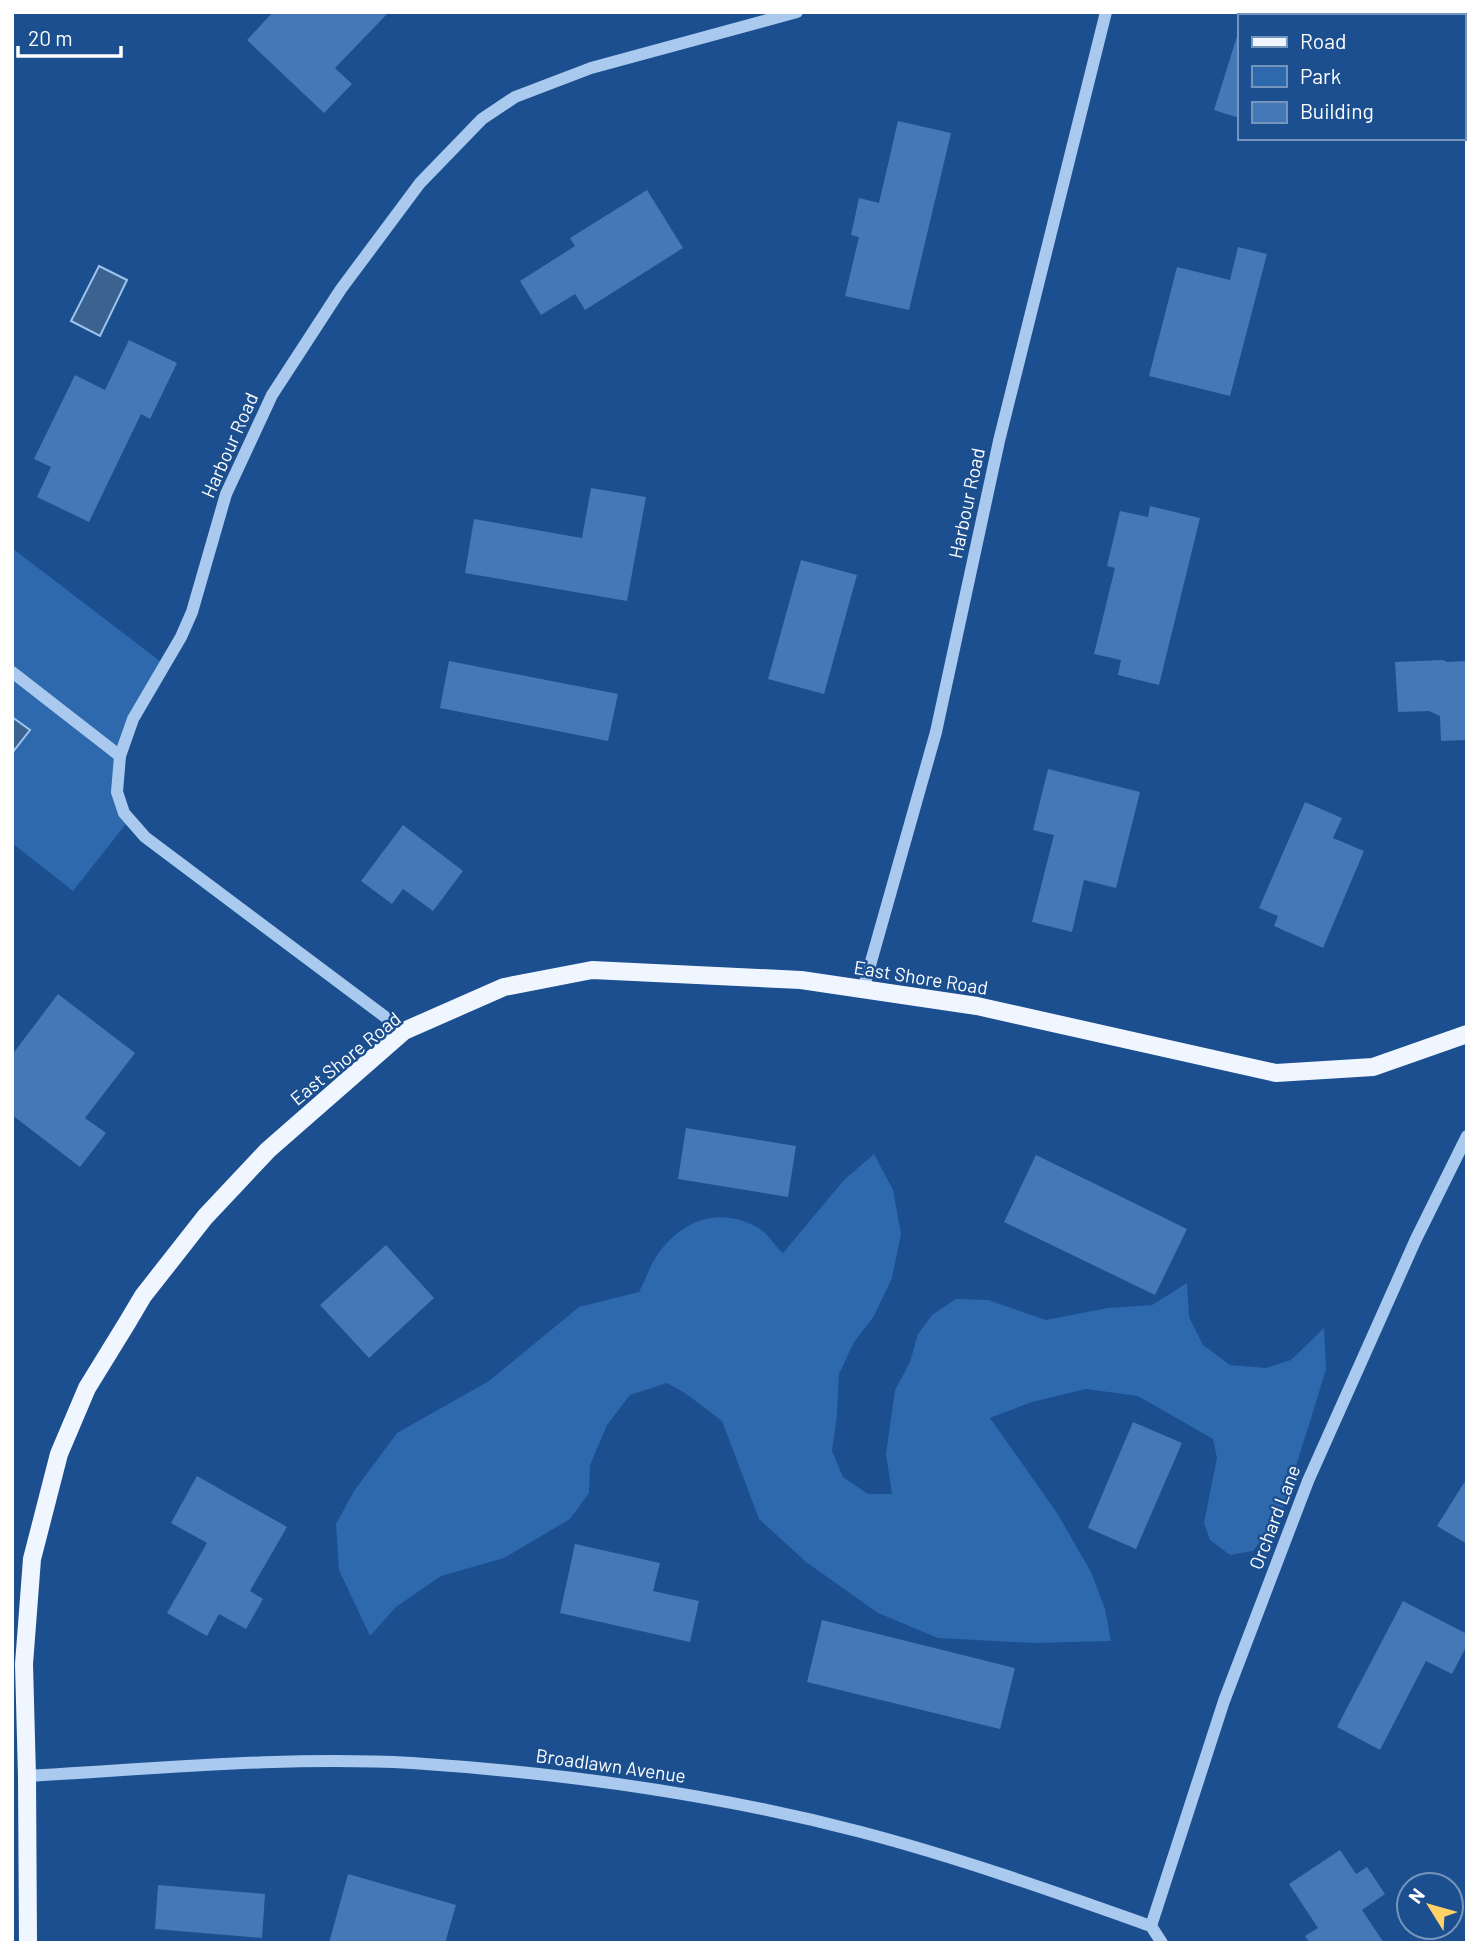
<svg xmlns="http://www.w3.org/2000/svg" width="1479" height="1955" viewBox="0 0 1479 1955" font-family="Barlow,sans-serif">
<style>
.green{fill:#2e69ad}
.water{fill:#3c6290;stroke:#9cc4f0;stroke-width:2}
.building{fill:#4478b7}
.lines{fill:none;stroke-linecap:round;stroke-linejoin:round}
.minor{stroke:#a9c9ee;stroke-width:12}
.major{stroke:#f0f6ff;stroke-width:18}
.labels{text-anchor:middle;dominant-baseline:central;stroke-width:5;stroke-linejoin:round;paint-order:stroke}
.street-label{font-size:19px;fill:#fff;stroke:#1b4f8f}
</style>
<rect width="100%" height="100%" fill="#1b4f8f"/>
<!-- green -->
<g class="green">
<polygon points="12,548 165,665 133,719 117,792 129,820 73,891 12,843"/>
<path d="M874 1154 893 1190 901 1234 892 1278 874 1316 854 1342 839 1374 837 1414 832 1451 843 1477 868 1494H892L886 1454 895 1390 910 1362 918 1334 932 1315 956 1299 988 1300 1046 1320 1108 1308 1152 1305 1187 1283 1189 1317 1203 1345 1230 1365 1266 1368 1291 1360 1324 1328 1326 1369 1312 1415 1281 1513 1253 1551 1230 1555 1210 1540 1204 1523 1217 1458 1213 1439 1138 1396 1086 1389 1032 1402 990 1418 1057 1513 1091 1572 1105 1609 1111 1641 1034 1643 938 1638 878 1613 806 1562 759 1519 722 1421 685 1393 667 1383 630 1395 607 1425 590 1465 589 1493 570 1519 504 1558 441 1576 396 1607 370 1636 339 1570 336 1524 354 1491 397 1433 489 1381 579 1307 639 1292C645 1281 649 1268 656 1257 681 1220 719 1205 760 1229 769 1235 775 1246 783 1253L844 1180Z"/>
</g>
<!-- water -->
<g class="water">
<polygon points="99,266 127,280 100,336 71,321"/>
<polygon points="12,717 30,730 12,753"/>
</g>
<!-- building -->
<g class="building">
<polygon points="273,12 389,12 335,68 352,84 324,113 247,40"/>
<polygon points="1244,12 1341,12 1340,16 1243,16"/>
<polygon points="1239,30 1239,118 1214,110"/>
<polygon points="898,121 951,133 909,310 845,296 859,237 851,235 859,198 879,203"/>
<polygon points="647,190 683,248 585,310 575,294 541,315 520,281 575,246 570,238"/>
<polygon points="1238,247 1267,254 1230,396 1149,376 1177,267 1230,280"/>
<polygon points="129,340 177,363 150,419 141,414 89,522 37,497 51,467 34,459 75,375 105,390"/>
<polygon points="591,488 646,497 627,601 465,573 474,519 582,538"/>
<polygon points="1150,506 1200,518 1159,685 1118,675 1121,660 1094,654 1115,568 1107,566 1120,511 1148,517"/>
<polygon points="801,560 857,575 824,694 768,679"/>
<polygon points="1443,660 1447,662 1467,661 1467,740 1441,741 1440,716 1429,711 1398,712 1395,662"/>
<polygon points="449,661 618,694 608,741 440,708"/>
<polygon points="1048,769 1140,792 1116,888 1084,880 1072,932 1032,922 1054,835 1033,830"/>
<polygon points="1305,802 1342,818 1333,838 1364,851 1323,948 1274,926 1278,916 1259,908"/>
<polygon points="403,825 463,871 433,911 403,889 392,904 361,881"/>
<polygon points="58,994 135,1053 85,1118 106,1133 80,1167 12,1115 12,1055"/>
<polygon points="686,1128 796,1146 788,1197 678,1179"/>
<polygon points="1036,1155 1187,1229 1155,1295 1004,1222"/>
<polygon points="386,1245 434,1298 369,1358 320,1305"/>
<polygon points="1133,1422 1182,1443 1136,1549 1088,1528"/>
<polygon points="197,1476 287,1527 250,1591 263,1599 246,1629 219,1614 207,1636 167,1613 207,1543 171,1523"/>
<polygon points="1467,1478 1467,1544 1437,1526"/>
<polygon points="575,1544 660,1563 653,1591 699,1601 690,1642 560,1613"/>
<polygon points="1403,1601 1467,1634 1467,1645 1452,1674 1426,1661 1380,1750 1337,1727"/>
<polygon points="822,1620 1015,1668 1000,1729 807,1682"/>
<polygon points="1340,1850 1356,1874 1367,1867 1385,1894 1362,1910 1384,1943 1310,1943 1305,1936 1318,1928 1289,1884"/>
<polygon points="348,1874 456,1905 445,1943 329,1943"/>
<polygon points="158,1885 265,1894 262,1938 155,1929"/>
</g>
<g class="lines">
<!-- minor -->
<g class="minor">
<polyline points="12,672 120,756"/>
<polyline points="863,990 936,732 999,441 1106,12"/>
<polyline points="404,1031 145,837 124,813 117,792 120,756 133,719 181,637 192,612 226,494 272,395 341,289 420,183 482,119 515,97 591,68 797,12"/>
<path d="M27 1776C155 1769 284 1756 412 1763 563 1773 715 1794 861 1832 960 1858 1055 1892 1151 1926L1162 1943"/>
<polyline points="1151,1926 1224,1701 1308,1481 1416,1239 1467,1136"/>
</g>
<!-- major -->
<polyline class="major" points="28,1943 27,1776 24,1664 32,1559 59,1454 87,1388 127,1323 143,1296 205,1217 268,1150 404,1031 504,987 592,970 801,980 977,1006 1276,1073 1373,1067 1467,1034"/>
</g>
<g class="labels">
<!-- street labels -->
<g class="street-label">
<text transform="translate(229 445) rotate(-66)">Harbour Road</text>
<text transform="translate(966 503) rotate(-78)">Harbour Road</text>
<text transform="translate(921 977) rotate(9)">East Shore Road</text>
<text transform="translate(345 1058) rotate(-39)">East Shore Road</text>
<text transform="translate(1274 1517) rotate(-69)">Orchard Lane</text>
<text transform="translate(611 1765) rotate(8)">Broadlawn Avenue</text>
</g>
</g>
<!-- border -->
<rect width="1479" height="1955" fill="none" stroke="#ffffff" stroke-width="28"/>
<!-- legend -->
<rect x="1238" y="14" width="228" height="126" fill="#1b4f8f" stroke="#7695bc" stroke-width="2"/>
<rect x="1252" y="37" width="35" height="10" fill="#f0f6ff" stroke="#7695bc" stroke-width="2"/>
<text x="1300" y="49" font-size="21" fill="#ffffff">Road</text>
<rect x="1252" y="66" width="35" height="21" fill="#2e69ad" stroke="#7695bc" stroke-width="2"/>
<text x="1300" y="84" font-size="21" fill="#ffffff">Park</text>
<rect x="1252" y="102" width="35" height="21" fill="#4478b7" stroke="#7695bc" stroke-width="2"/>
<text x="1300" y="119" font-size="21" fill="#ffffff">Building</text>
<!-- north arrow -->
<g transform="translate(1430 1906) rotate(307)"><circle r="33" fill="#1b4f8f" stroke="#7695bc" stroke-width="2"/>
<path d="M0-5L12 26L0 18L-12 26Z" fill="#ffd166"/>
<text y="-10" font-size="19" font-weight="bold" text-anchor="middle" fill="#ffffff">N</text>
</g>
<!-- scale -->
<path d="M18 46v10h103v-10" fill="none" stroke="#ffffff" stroke-width="3.5"/>
<text x="28" y="46" font-size="21" fill="#ffffff" stroke="#1b4f8f" stroke-width="5" paint-order="stroke">20 m</text>
</svg>
